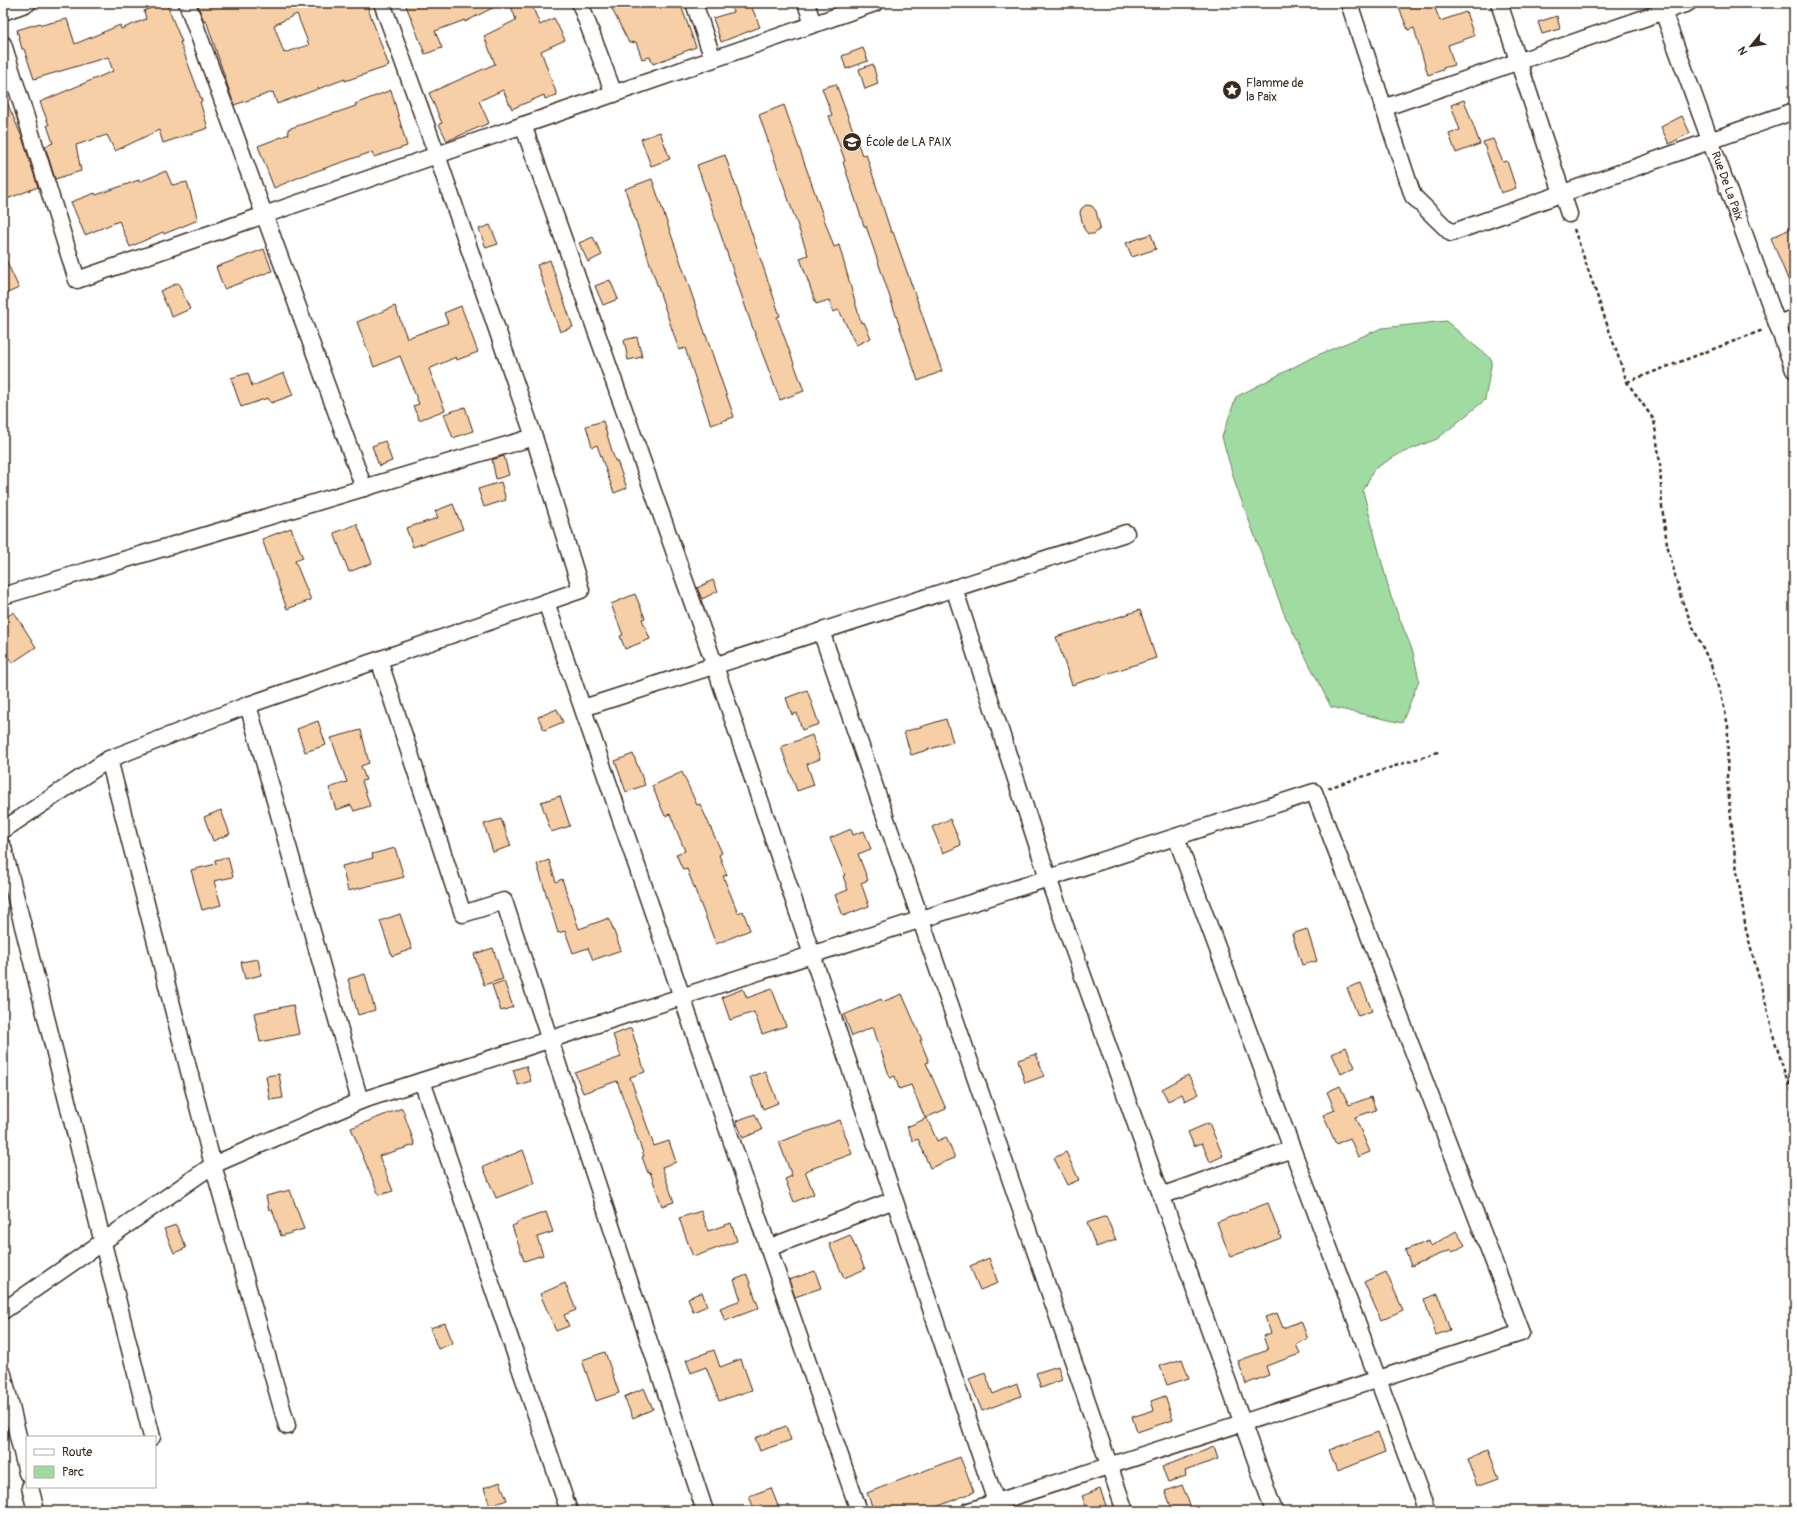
<svg xmlns="http://www.w3.org/2000/svg" width="1797" height="1514" viewBox="0 0 1797 1514" font-family="Pangolin,sans-serif">
<style>
.green{fill:#a0dca2;stroke:#6e8360}
.building{fill:#f7cfa6;stroke:#3b2a1e;fill-rule:evenodd}
.lines{fill:none;stroke-linecap:round;stroke-linejoin:round}
.street-casing{stroke:#3b2a1e;stroke-width:19}
.path{stroke:#3b2a1e;stroke-width:2.5;stroke-dasharray:4 3;stroke-linecap:butt}
.street{stroke:#fff;stroke-width:16}
.labels{text-anchor:middle;dominant-baseline:central;stroke-width:3;stroke-linejoin:round;paint-order:stroke}
.poi-label{font-size:12px;fill:#3b2a1e;stroke:#fff;text-anchor:start}
.street-label{font-size:12px;fill:#3b2a1e;stroke:#fff}
</style>
<rect width="100%" height="100%" fill="#fff"/>
<filter id="ink" filterUnits="userSpaceOnUse"><feTurbulence type="fractalNoise" baseFrequency=".025" numOctaves="2"/><feDisplacementMap in="SourceGraphic" scale="8" xChannelSelector="R" yChannelSelector="G"/><feConvolveMatrix kernelMatrix="1 2 1 2 8 2 1 2 1" color-interpolation-filters="sRGB"/></filter>
<g filter="url(#ink)">
<!-- green -->
<polygon class="green" points="1446,321 1492,360 1485,400 1437,439 1399,454 1374,469 1363,491 1391,597 1413,652 1419,680 1402,723 1331,707 1285,616 1236,486 1222,437 1236,397 1313,357 1382,328"/>
<!-- building -->
<g class="building">
<polygon points="162,3 166,3 182,42 180,42 202,101 200,102 208,128 163,143 159,130 115,151 107,135 76,145 81,171 55,179 45,146 53,143 47,125 49,125 40,102 113,71 108,57 34,79 24,49 22,49 17,30 40,23 41,25 67,19 75,44 120,25 121,29 146,19 144,11"/>
<path d="M197 3H366L389 66 345 81V79L277 104 273 92 234 105 206 20 204 21ZM297 14 309 45 284 53 274 25Z"/>
<polygon points="405,3 502,3 465,22 465,20 435,31 442,48 425,54"/>
<polygon points="510,3 531,3 540,25 554,18 565,40 541,51 557,95 545,99 544,95 512,109 503,90 479,101 489,123 447,141 439,124 442,123 429,93 495,64 484,36 516,20"/>
<polygon points="609,3 680,3 696,47 653,64 650,57 642,59 636,42 629,43"/>
<polygon points="730,3 750,3 760,27 721,42 713,18 733,12"/>
<polygon points="1397,3 1433,3 1440,21 1466,12 1474,36 1448,45 1454,65 1443,68 1443,70 1428,75 1414,28 1408,30"/>
<polygon points="1557,16 1560,29 1542,34 1538,22"/>
<polygon points="863,48 868,61 846,69 842,56"/>
<polygon points="873,64 878,84 865,89 859,69"/>
<polygon points="836,84 862,155 866,154 891,232 893,232 942,371 918,381 866,226 864,226 843,162 845,161 829,116 832,115 822,88"/>
<polygon points="391,90 407,146 374,157 372,152 302,176 274,188 258,146 289,134 288,129 356,106 355,104"/>
<polygon points="3,93 22,137 38,187 7,199 3,190"/>
<polygon points="1464,100 1480,144 1456,153 1449,134 1460,130 1451,105"/>
<polygon points="784,105 834,247 839,245 861,323 864,322 871,338 856,345 839,310 833,312 829,300 816,304 800,258 808,255 759,115"/>
<polygon points="1682,116 1690,133 1669,144 1661,127"/>
<polygon points="660,132 670,159 651,166 641,139"/>
<polygon points="1493,139 1503,162 1507,161 1516,188 1501,193 1483,142"/>
<polygon points="725,155 780,316 777,317 804,391 780,400 752,326 697,165"/>
<polygon points="166,171 172,185 187,182 198,220 164,234 163,232 130,247 119,221 85,235 71,202 95,193 96,195 139,180 139,182"/>
<polygon points="652,179 734,417 711,425 685,348 679,350 625,189"/>
<polygon points="1086,205 1092,206 1096,211 1100,227 1099,230 1094,234 1088,234 1084,229 1080,213 1081,209"/>
<polygon points="490,225 498,244 486,248 479,229"/>
<polygon points="1794,227 1794,294 1771,238"/>
<polygon points="1151,234 1156,249 1132,257 1126,243"/>
<polygon points="593,237 602,255 588,262 579,243"/>
<polygon points="264,249 272,271 224,289 216,267"/>
<polygon points="3,254 19,288 3,295"/>
<polygon points="550,260 573,327 560,332 537,265"/>
<polygon points="610,280 618,299 603,305 595,286"/>
<polygon points="178,283 190,309 172,317 160,291"/>
<polygon points="395,306 407,338 448,323 444,313 461,306 478,352 457,360 456,357 429,369 445,410 419,420 413,406 419,404 400,356 374,367 357,322"/>
<polygon points="637,337 642,357 628,360 624,340"/>
<polygon points="248,373 252,386 284,373 293,395 271,403 268,398 241,407 231,378"/>
<polygon points="465,407 473,431 453,438 444,414"/>
<polygon points="603,421 615,461 617,461 627,488 614,493 597,445 592,447 586,426"/>
<polygon points="385,441 392,461 379,466 372,446"/>
<polygon points="504,456 509,475 496,479 492,460"/>
<polygon points="501,482 506,500 484,507 478,489"/>
<polygon points="453,504 463,529 413,547 406,528 438,518 435,511"/>
<polygon points="357,524 372,563 349,572 334,533"/>
<polygon points="291,528 303,558 295,561 311,600 287,609 262,539"/>
<polygon points="713,580 718,591 702,599 697,588"/>
<polygon points="635,594 645,618 642,619 650,639 625,649 620,636 623,635 611,604"/>
<polygon points="1140,610 1156,658 1072,685 1056,637"/>
<polygon points="14,612 36,647 12,663 3,649 3,619"/>
<polygon points="807,690 819,724 802,730 797,713 792,715 786,698"/>
<polygon points="557,709 563,722 544,730 538,717"/>
<polygon points="946,719 953,742 911,755 904,732"/>
<polygon points="318,721 326,745 305,752 297,729"/>
<polygon points="361,730 369,763 361,766 366,780 362,781 370,806 354,811 351,805 336,810 329,788 347,782 331,738"/>
<polygon points="812,735 820,759 807,764 814,785 797,791 781,747"/>
<polygon points="633,754 645,785 626,792 615,761"/>
<polygon points="682,772 697,805 700,804 722,853 719,855 727,875 723,876 738,913 743,911 750,930 716,944 687,869 683,870 676,854 685,851 670,814 665,816 652,786"/>
<polygon points="560,796 570,826 551,832 541,802"/>
<polygon points="221,810 230,834 213,841 204,817"/>
<polygon points="501,819 511,846 493,852 484,824"/>
<polygon points="950,819 961,845 943,853 932,827"/>
<polygon points="851,829 853,835 864,831 871,849 858,854 868,880 861,883 869,906 843,916 835,895 848,890 843,876 845,875 830,838"/>
<polygon points="395,848 404,877 348,891 342,866 373,858 372,854"/>
<polygon points="228,857 233,877 214,881 221,905 202,910 191,870 216,864 215,860"/>
<polygon points="549,860 556,882 562,879 579,929 609,918 621,950 593,960 588,948 573,953 565,931 558,933 537,864"/>
<polygon points="400,914 412,949 392,956 380,921"/>
<polygon points="1307,929 1317,961 1302,965 1292,934"/>
<polygon points="493,948 503,979 484,985 474,954"/>
<polygon points="258,959 261,975 245,979 241,962"/>
<polygon points="365,974 375,1010 358,1015 348,979"/>
<polygon points="504,981 513,1007 501,1011 492,985"/>
<polygon points="1361,983 1372,1011 1358,1016 1347,988"/>
<polygon points="743,989 747,998 772,989 786,1026 762,1034 754,1012 730,1020 722,997"/>
<polygon points="902,994 922,1040 920,1040 929,1062 926,1063 946,1109 925,1118 911,1085 899,1089 895,1076 890,1078 873,1027 852,1036 844,1015 881,999 882,1002"/>
<polygon points="293,1005 299,1034 260,1042 254,1013"/>
<polygon points="631,1028 645,1072 630,1077 654,1146 669,1141 676,1162 662,1167 674,1202 662,1206 650,1172 648,1173 642,1157 644,1156 617,1081 583,1093 575,1073 621,1057 613,1035"/>
<polygon points="1346,1047 1355,1067 1341,1074 1332,1054"/>
<polygon points="1036,1054 1044,1076 1025,1083 1018,1060"/>
<polygon points="526,1066 531,1081 518,1085 513,1070"/>
<polygon points="765,1071 778,1103 763,1109 750,1077"/>
<polygon points="279,1074 283,1098 270,1100 266,1076"/>
<polygon points="1188,1075 1199,1094 1185,1101 1182,1094 1168,1101 1162,1089"/>
<polygon points="1340,1086 1349,1105 1371,1097 1376,1110 1355,1117 1370,1152 1358,1157 1350,1138 1336,1144 1323,1115 1335,1110 1327,1092"/>
<polygon points="402,1108 415,1145 379,1156 393,1191 379,1195 351,1128"/>
<polygon points="755,1114 762,1130 743,1138 736,1121"/>
<polygon points="927,1118 937,1141 946,1137 955,1158 930,1168 918,1139 913,1141 907,1127"/>
<polygon points="840,1120 852,1154 805,1171 814,1194 794,1202 785,1179 792,1176 779,1142"/>
<polygon points="1209,1123 1223,1156 1210,1162 1202,1143 1194,1146 1188,1132"/>
<polygon points="523,1150 535,1183 496,1198 483,1167"/>
<polygon points="1066,1152 1079,1180 1067,1185 1054,1158"/>
<polygon points="290,1190 304,1229 281,1236 272,1209 269,1210 266,1196"/>
<polygon points="1268,1203 1281,1238 1230,1257 1217,1222"/>
<polygon points="701,1211 708,1231 731,1223 737,1241 693,1257 679,1218"/>
<polygon points="546,1212 553,1232 537,1237 543,1255 524,1261 512,1226 517,1224 517,1222"/>
<polygon points="1106,1216 1116,1240 1096,1247 1087,1223"/>
<polygon points="176,1225 186,1248 174,1253 164,1229"/>
<polygon points="1456,1231 1465,1245 1453,1252 1451,1250 1411,1266 1405,1250 1429,1241 1431,1246"/>
<polygon points="850,1235 865,1269 844,1278 829,1244"/>
<polygon points="989,1258 998,1283 980,1290 970,1266"/>
<polygon points="815,1271 821,1288 795,1297 789,1280"/>
<polygon points="1386,1272 1403,1310 1381,1320 1364,1282"/>
<polygon points="747,1275 759,1308 725,1321 720,1308 741,1300 734,1280"/>
<polygon points="565,1283 576,1310 564,1315 569,1326 556,1331 540,1294"/>
<polygon points="702,1292 707,1306 693,1312 688,1298"/>
<polygon points="1438,1294 1450,1330 1436,1335 1424,1299"/>
<polygon points="1277,1313 1283,1328 1301,1321 1308,1339 1296,1344 1300,1354 1266,1366 1269,1375 1246,1384 1238,1361 1268,1350 1263,1336 1271,1333 1265,1317"/>
<polygon points="445,1323 453,1343 438,1349 430,1328"/>
<polygon points="714,1350 720,1367 741,1359 752,1390 719,1401 706,1367 691,1373 686,1360"/>
<polygon points="605,1352 619,1393 596,1401 582,1360"/>
<polygon points="1182,1359 1189,1378 1167,1385 1160,1366"/>
<polygon points="1058,1366 1062,1380 1041,1388 1036,1373"/>
<polygon points="985,1373 993,1394 1017,1384 1021,1396 982,1411 969,1379"/>
<polygon points="644,1388 653,1409 633,1418 624,1397"/>
<polygon points="1165,1396 1173,1420 1137,1432 1132,1417 1154,1410 1151,1401"/>
<polygon points="786,1426 791,1440 760,1451 755,1438"/>
<polygon points="1378,1432 1385,1452 1337,1471 1329,1450"/>
<polygon points="1214,1447 1218,1459 1185,1471 1186,1476 1168,1482 1162,1467"/>
<polygon points="1488,1450 1499,1478 1477,1486 1467,1459"/>
<polygon points="960,1457 974,1492 926,1511 874,1511 867,1493"/>
<polygon points="500,1482 507,1500 490,1506 484,1488"/>
<polygon points="1182,1485 1188,1500 1192,1511 1173,1511 1165,1491"/>
<polygon points="771,1488 780,1511 755,1511 749,1496"/>
<polygon points="1100,1489 1108,1511 1088,1511 1082,1496"/>
</g>
<g class="lines">
<defs>
<g id="street">
<polyline points="187,3 364,488"/>
<polyline points="580,3 614,94"/>
<polyline points="694,3 713,59"/>
<polyline points="806,3 813,24"/>
<polyline points="1349,3 1413,196 1451,233 1794,111"/>
<polyline points="1499,3 1569,214"/>
<polyline points="1660,3 1794,370"/>
<polyline points="3,12 28,3"/>
<polyline points="3,44 77,280 875,3"/>
<polyline points="1383,108 1688,3"/>
<polyline points="523,125 715,666 999,1511"/>
<polyline points="1777,324 1794,318"/>
<polyline points="954,588 1048,878 1274,1511"/>
<polyline points="3,596 534,437"/>
<polyline points="546,602 859,1511"/>
<polyline points="821,631 1125,1511"/>
<polyline points="379,660 463,914 504,901 705,1511"/>
<polyline points="248,705 360,1101"/>
<polyline points="583,708 1126,533"/>
<polyline points="109,759 213,1165 287,1426"/>
<polyline points="3,830 109,759 248,705 581,590 534,437 437,155 382,3"/>
<polyline points="1176,837 1427,1511"/>
<polyline points="3,847 152,1437"/>
<polyline points="422,1081 569,1511"/>
<polyline points="1161,1196 1292,1149"/>
<polyline points="768,1248 894,1200"/>
<polyline points="3,1311 213,1165 360,1101 1314,792 1521,1333 969,1511"/>
<polyline points="3,1374 27,1473"/>
<polyline points="30,1487 36,1511"/>
</g>
</defs>
<!-- street casing -->
<use href="#street" class="street-casing"/>
<!-- path -->
<g class="path">
<polyline points="1574,229 1627,382 1654,420 1660,463 1662,507 1667,544 1681,598 1692,625 1711,665 1723,702 1728,726 1727,779 1735,857 1746,930 1766,1004 1774,1038 1786,1077 1794,1093"/>
<polyline points="1627,382 1763,330"/>
<polyline points="1328,788 1441,751"/>
</g>
<!-- street -->
<use href="#street" class="street"/>
</g>
</g>
<!-- icons -->
<defs>
<symbol id="sight-disc" viewBox="-11 -11 22 22"><circle r="9.5" fill="#3b2a1e" stroke="#fff"/><path d="M0-6L1.8-2.2L6-1.7L2.9 1.2L3.7 5.4L0 3.3L-3.7 5.4L-2.9 1.2L-6-1.7L-1.8-2.2Z" fill="#fff"/></symbol>
<symbol id="school-disc" viewBox="-11 -11 22 22"><circle r="9.5" fill="#3b2a1e" stroke="#fff"/><path d="M0-5L7-2L0 1L-7-2ZM-4 1L0 2.5L4 1V4Q0 6-4 4Z" fill="#fff"/></symbol>
</defs>
<g fill-rule="evenodd">
<use href="#sight-disc" x="1221" y="79" width="22" height="22"/>
<use href="#school-disc" x="841" y="131" width="22" height="22"/>
</g>
<g class="labels">
<!-- poi labels -->
<g class="poi-label">
<text x="1246" y="83">Flamme de<tspan x="1246" dy="14">la Paix</tspan></text>
<text x="866" y="142">École de LA PAIX</text>
</g>
<!-- street labels -->
<g class="street-label">
<text transform="translate(1727 186) rotate(70)">Rue De La Paix</text>
</g>
</g>
<!-- margin -->
<rect width="1797" height="1514" fill="none" stroke="#fff" stroke-width="16"/>
<rect x="8" y="8" width="1781" height="1498" fill="none" stroke="#3b2a1e" stroke-width="1.5" filter="url(#ink)"/>
<!-- legend -->
<rect x="26" y="1436" width="130" height="52" fill="#ffffff" stroke="#b1aaa5"/>
<rect x="34" y="1449" width="20" height="6" fill="#ffffff" stroke="#b1aaa5"/>
<text x="62" y="1456" font-size="12" fill="#3b2a1e">Route</text>
<rect x="34" y="1466" width="20" height="12" fill="#a0dca2" stroke="#b1aaa5"/>
<text x="62" y="1476" font-size="12" fill="#3b2a1e">Parc</text>
<!-- north arrow -->
<g transform="translate(1751 46) rotate(240)" stroke="#ffffff" stroke-width="3" paint-order="stroke">
<path d="M0-3L7 15L0 10L-7 15Z" fill="#3b2a1e"/>
<text y="-6" font-size="11" font-weight="bold" text-anchor="middle" fill="#3b2a1e">N</text>
</g>
</svg>
